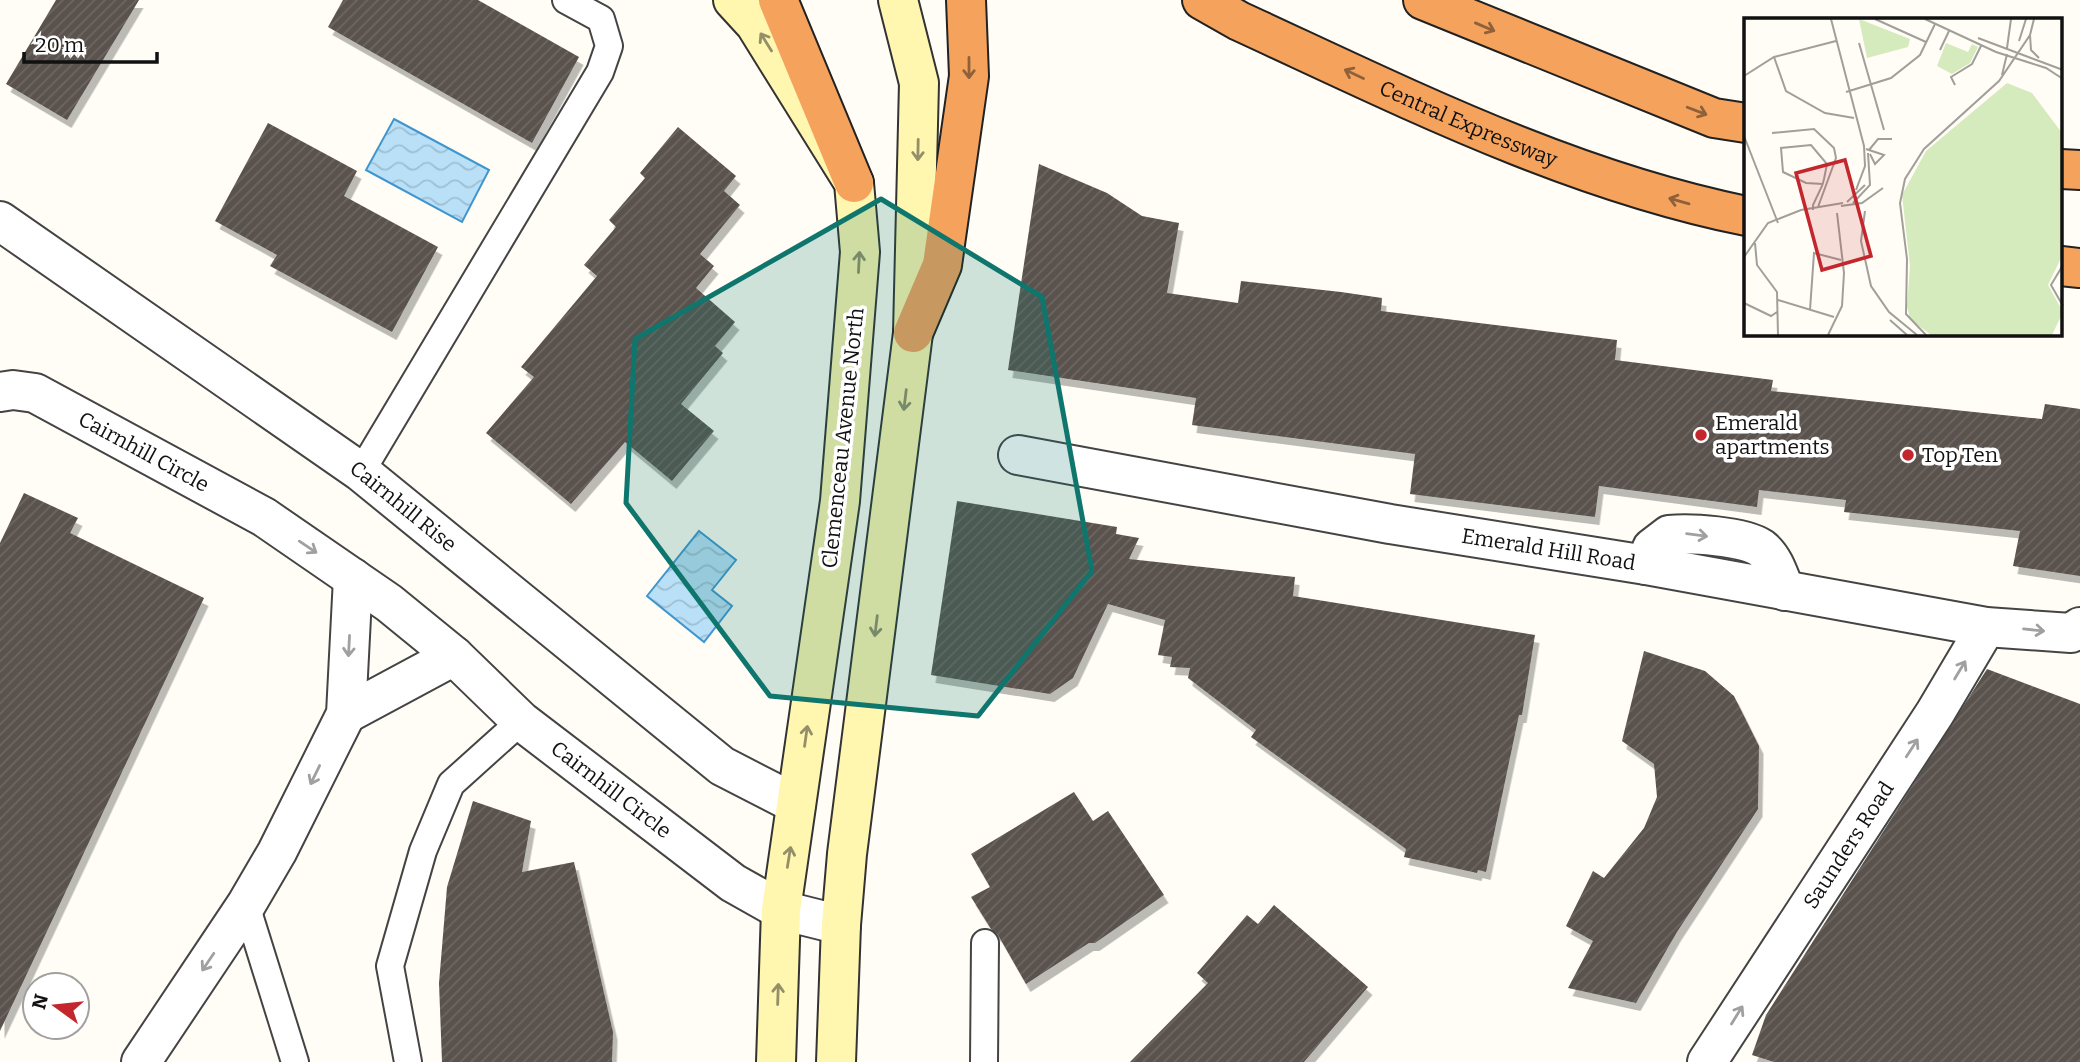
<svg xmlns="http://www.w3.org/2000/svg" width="2080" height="1062" viewBox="0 0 2080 1062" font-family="Bitter,serif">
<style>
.water{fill:url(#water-waves);stroke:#3f96cf;stroke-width:2}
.building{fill:url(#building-hatch);filter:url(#shadow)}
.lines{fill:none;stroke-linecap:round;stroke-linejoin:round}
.service-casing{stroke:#444;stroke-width:30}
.minor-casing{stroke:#444;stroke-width:42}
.secondary-casing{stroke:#333;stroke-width:42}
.motorway-casing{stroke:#222;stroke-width:42}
.service{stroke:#fff;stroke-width:26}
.minor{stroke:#fff;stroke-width:38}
.secondary{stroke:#fff6b0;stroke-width:38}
.motorway{stroke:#f5a25d;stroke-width:38}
.oneway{stroke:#8e613b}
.oneway2{stroke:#948f68}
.oneway3{stroke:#a0a0a0}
.marked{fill:#0f766e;fill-opacity:0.2;stroke:#0f766e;stroke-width:5;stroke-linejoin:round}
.poi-dot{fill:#c4262e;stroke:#fff;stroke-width:2.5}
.labels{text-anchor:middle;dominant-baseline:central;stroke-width:7;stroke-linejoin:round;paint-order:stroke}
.street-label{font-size:21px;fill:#111;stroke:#fff}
.poi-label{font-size:21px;fill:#111;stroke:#fff;text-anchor:start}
.inset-road{fill:none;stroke:#a09f9a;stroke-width:2}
.view{fill:#c4262e;fill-opacity:0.15;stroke:#c4262e;stroke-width:3.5}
.inset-edge{fill:none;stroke:#111;stroke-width:3.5}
</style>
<defs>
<pattern id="water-waves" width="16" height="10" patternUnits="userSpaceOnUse" patternTransform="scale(1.75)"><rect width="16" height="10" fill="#b9e0f7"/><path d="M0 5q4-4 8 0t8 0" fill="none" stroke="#9ebfd3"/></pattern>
<pattern id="building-hatch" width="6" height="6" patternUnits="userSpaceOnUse" patternTransform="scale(1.75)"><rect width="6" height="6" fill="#5a524d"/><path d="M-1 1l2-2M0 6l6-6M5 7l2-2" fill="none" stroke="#6d6662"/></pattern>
<filter id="shadow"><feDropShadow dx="4.5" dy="8" stdDeviation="0" flood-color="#0004"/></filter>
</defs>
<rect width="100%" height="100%" fill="#fffdf5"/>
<!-- water -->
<g class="water">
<polygon points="394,119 489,170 462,222 366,170"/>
<polygon points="699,531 736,560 712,590 732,606 704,642 647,596"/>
</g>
<!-- building -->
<g class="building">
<polygon points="56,0 139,0 67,120 6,84"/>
<polygon points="343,0 478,0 579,57 532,143 328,27"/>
<polygon points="268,123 357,171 344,196 438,247 392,332 270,266 277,255 215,221"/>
<polygon points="678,127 736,176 724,191 740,205 700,254 714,266 696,288 735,322 715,346 723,353 681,404 714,431 672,481 625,442 571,504 486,433 534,377 521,367 597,276 584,265 616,227 609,220 645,178 640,173"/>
<polygon points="1039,164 1107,193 1142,216 1179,223 1167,293 1238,303 1241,281 1341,292 1382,298 1381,311 1617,340 1615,360 1773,380 1771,391 2042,419 2045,404 2080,409 2080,576 2013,566 2020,531 1844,512 1846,500 1759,490 1757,507 1599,486 1595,517 1410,494 1415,454 1192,425 1196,398 1008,370"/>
<polygon points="24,493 78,518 70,533 204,598 0,1031 0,543"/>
<polygon points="957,501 1117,527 1116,534 1139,538 1129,559 1295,577 1293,596 1535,635 1522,715 1519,715 1486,872 1478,870 1477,873 1404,857 1406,849 1251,737 1256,730 1188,678 1190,668 1170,667 1172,657 1158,655 1165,620 1108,604 1073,678 1050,694 931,675"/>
<polygon points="1644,651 1705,671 1734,696 1759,746 1758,809 1677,932 1636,1003 1568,988 1593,941 1566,926 1593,871 1604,878 1644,828 1657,797 1654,764 1622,741"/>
<polygon points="1987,669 2080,704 2080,1062 1774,1062 1752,1055 1766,1015"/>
<polygon points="1074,792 1093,821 1108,811 1164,895 1095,943 1089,943 1026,984 998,935 991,929 971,897 990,887 971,854"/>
<polygon points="473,801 531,821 522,872 574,862 613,1032 612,1062 442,1062 439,983 447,887"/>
<polygon points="1274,905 1368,987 1304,1062 1130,1062 1208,983 1197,973 1247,915 1258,924"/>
</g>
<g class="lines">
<defs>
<g id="service">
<polyline points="361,472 600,72 609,46 601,19 566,0"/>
<polyline points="246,905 295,1062"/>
<polyline points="408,1062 390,966 423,851 451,784 521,721"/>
<polyline points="984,1062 985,943"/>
</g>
<g id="minor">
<path id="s1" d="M0 221 361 472 722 766 796 804"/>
<path id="s2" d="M0 392 13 390 35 393 264 517 389 603 454 656 521 721 733 883 781 910 841 925"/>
<path id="s3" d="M1018 455 1390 524 1646 565 1986 627 2071 633 2080 627"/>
<path d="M1646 565 1652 548 1669 535C1691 533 1743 536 1761 548 1774 558 1779 576 1785 591"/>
<polyline points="346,714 454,656"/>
<polyline points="141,1062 246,905 277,852 346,714 353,578"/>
<path id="s4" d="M1707 1062 1935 713 1986 627"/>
</g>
<g id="secondary">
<polyline points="733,0 755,24 854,183 860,252 840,501 781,910 776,1062"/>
<polyline points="836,1062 841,925 847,854 913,333 919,83 898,0"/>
</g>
<g id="motorway">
<polyline points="778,0 854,183"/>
<path id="s5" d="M1202 0 1239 21C1402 96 1568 180 1746 216"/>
<polyline points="1423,0 1714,118 1746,123"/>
<polyline points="2061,169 2080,170"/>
<polyline points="2061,266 2080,268"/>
<polyline points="913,333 942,265 969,76 966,0"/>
</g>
</defs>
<!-- service casing -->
<use href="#service" class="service-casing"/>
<!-- minor casing -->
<use href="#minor" class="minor-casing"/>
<!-- secondary casing -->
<use href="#secondary" class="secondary-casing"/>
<!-- motorway casing -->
<use href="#motorway" class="motorway-casing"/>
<!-- service -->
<use href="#service" class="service"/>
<!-- minor -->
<use href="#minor" class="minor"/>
<!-- secondary -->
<use href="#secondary" class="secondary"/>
<!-- motorway -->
<use href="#motorway" class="motorway"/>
</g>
<!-- one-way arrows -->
<defs><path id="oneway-shaft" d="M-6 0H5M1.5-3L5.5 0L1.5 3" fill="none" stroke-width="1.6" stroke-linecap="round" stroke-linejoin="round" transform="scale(1.75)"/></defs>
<g class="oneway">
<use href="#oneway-shaft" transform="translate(1485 27) rotate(23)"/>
<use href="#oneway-shaft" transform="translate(969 68) rotate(90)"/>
<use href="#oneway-shaft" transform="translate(1354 74) rotate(-155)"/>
<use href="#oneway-shaft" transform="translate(1697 111) rotate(21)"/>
<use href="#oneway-shaft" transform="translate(1679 201) rotate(-164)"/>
</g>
<g class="oneway2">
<use href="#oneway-shaft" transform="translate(766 42) rotate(-122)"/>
<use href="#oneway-shaft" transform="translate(918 150) rotate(91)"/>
<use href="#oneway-shaft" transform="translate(859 262) rotate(-87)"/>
<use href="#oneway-shaft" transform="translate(905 400) rotate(97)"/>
<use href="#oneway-shaft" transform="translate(876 626) rotate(97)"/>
<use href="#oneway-shaft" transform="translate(806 736) rotate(-82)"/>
<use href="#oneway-shaft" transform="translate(789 857) rotate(-81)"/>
<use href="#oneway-shaft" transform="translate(778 994) rotate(-88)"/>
</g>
<g class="oneway3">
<use href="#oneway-shaft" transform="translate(1697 535) rotate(7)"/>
<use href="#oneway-shaft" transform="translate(308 547) rotate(34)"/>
<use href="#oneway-shaft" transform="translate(2034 630) rotate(6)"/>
<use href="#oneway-shaft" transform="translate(349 646) rotate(93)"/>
<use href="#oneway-shaft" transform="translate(1960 670) rotate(-59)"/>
<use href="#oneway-shaft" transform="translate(1912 748) rotate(-57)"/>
<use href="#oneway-shaft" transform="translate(315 775) rotate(116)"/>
<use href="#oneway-shaft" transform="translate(208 962) rotate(124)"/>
<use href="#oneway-shaft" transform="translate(1737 1015) rotate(-58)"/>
</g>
<!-- marked area -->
<path class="marked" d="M881 199 1042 297 1092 571 978 716 770 696 626 503 635 339Z"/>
<!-- markers -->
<g class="poi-dot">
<circle cx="1701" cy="435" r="7"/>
<circle cx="1908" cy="455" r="7"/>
</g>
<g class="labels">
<!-- street labels -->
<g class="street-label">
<text stroke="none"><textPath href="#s5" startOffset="294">Central Expressway</textPath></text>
<text transform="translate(843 438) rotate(-84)">Clemenceau Avenue North</text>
<text stroke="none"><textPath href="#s2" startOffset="159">Cairnhill Circle</textPath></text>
<text stroke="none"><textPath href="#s1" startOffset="494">Cairnhill Rise</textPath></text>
<text stroke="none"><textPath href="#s3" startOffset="539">Emerald Hill Road</textPath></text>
<text stroke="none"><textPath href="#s2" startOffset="738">Cairnhill Circle</textPath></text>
<text stroke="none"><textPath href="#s4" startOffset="259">Saunders Road</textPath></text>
</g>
<!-- poi labels -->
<g class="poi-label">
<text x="1715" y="423">Emerald<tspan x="1715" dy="24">apartments</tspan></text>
<text x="1922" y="455">Top Ten</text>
</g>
</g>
<!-- overview -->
<g transform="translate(1744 18)">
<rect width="318" height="318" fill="#fffdf5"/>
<path d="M115 1 166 21 164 29 123 40ZM202 25 224 34 228 26 234 29 226 45 208 56 193 48Z" fill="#d5ebbd"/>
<path d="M263 65 288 75 318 115V238L304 267 319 294 308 317H187L166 301 163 288 166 248 158 177 182 133Z" fill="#d5ebbd"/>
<path class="inset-road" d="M87 1 120 128 121 148 112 172M131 1 182 24M181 1 252 34 302 50 319 61M286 17 287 32 295 40M234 20 319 52M275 23 282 1M115 25 140 112M263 30 267 1M196 32 205 13M30 39 42 73 81 95 110 100M258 57 263 36M0 58 30 39 92 23M211 67 207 59 228 46 237 28M102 74 147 60 176 37 191 6M28 115 70 111 90 130 92 140 74 189M0 118 34 205M122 131 140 137 131 146 126 136M125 132 134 121H148M103 184 121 167M109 185 126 167 124 135M97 188 118 185 139 170M69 192V187L78 168 79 165 80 161 83 146 67 127 37 130 39 154 62 165 79 166M121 193 117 223 127 268 145 294 173 317M11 225 13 247 33 274 34 317M0 239 24 205 57 192 99 185M319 247 307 267 319 288M34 282 90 299M0 285 27 298 33 294M66 292 70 235 97 242M146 302 163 317M84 317 98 288 100 255 93 195M182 317 162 296 163 241 156 185 161 161 180 131 255 63 286 17 290 1"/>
<path class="view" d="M101 142 127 238 78 252 52 155Z"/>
<rect width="318" height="318" class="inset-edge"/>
</g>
<!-- north arrow -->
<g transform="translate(56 1006) rotate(285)"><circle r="33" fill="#ffffff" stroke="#a0a0a0" stroke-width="2"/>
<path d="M0-5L12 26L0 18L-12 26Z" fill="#c4262e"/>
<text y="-10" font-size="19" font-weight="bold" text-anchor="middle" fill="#111111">N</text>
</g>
<!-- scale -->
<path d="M24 52v10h133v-10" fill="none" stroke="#111111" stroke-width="3.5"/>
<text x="35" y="52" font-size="21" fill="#111111" stroke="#ffffff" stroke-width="5" paint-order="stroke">20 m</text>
</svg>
